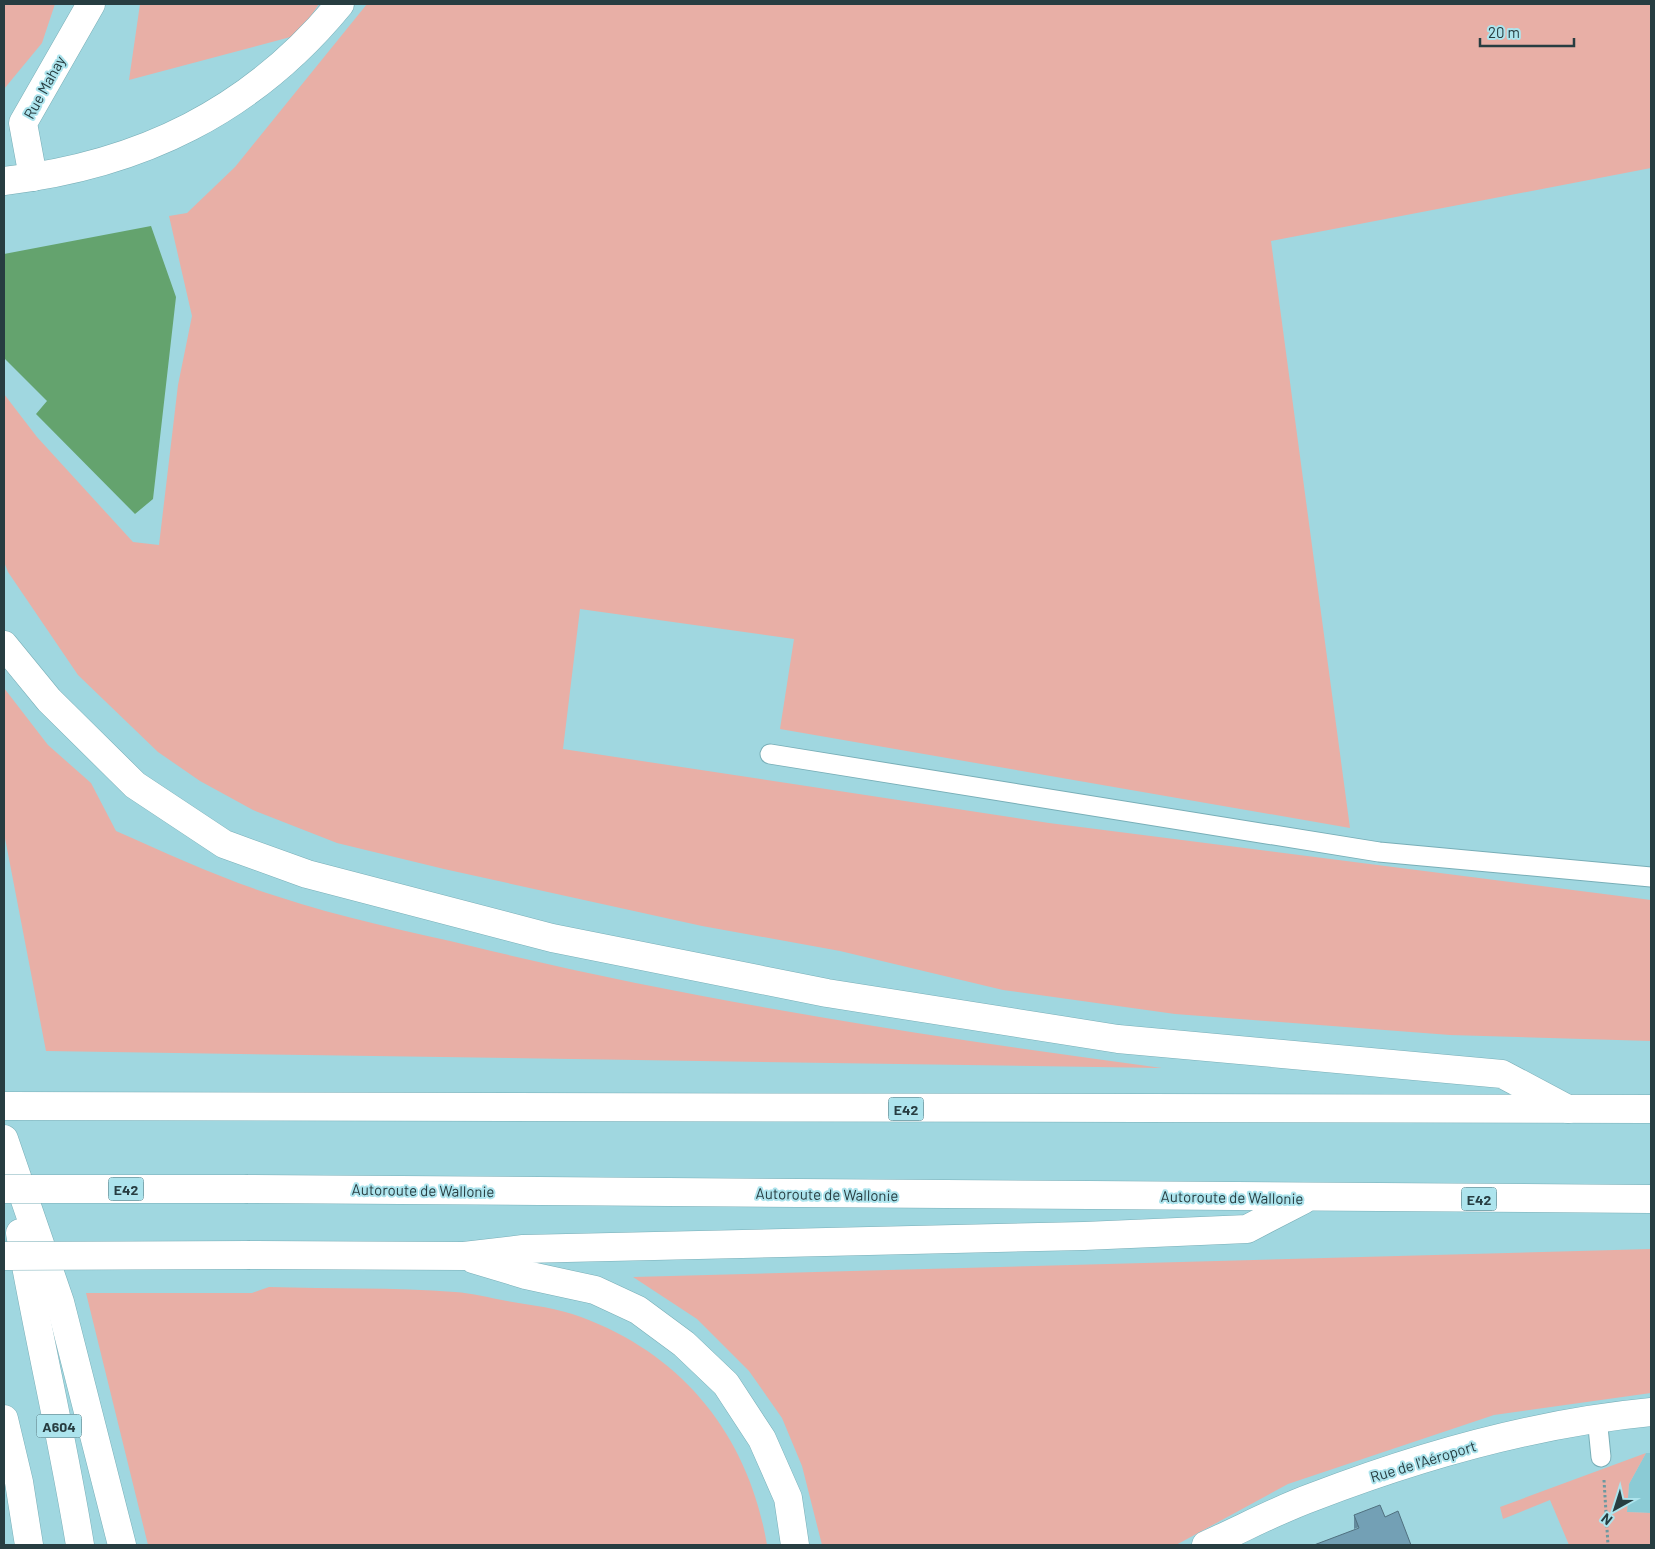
<svg xmlns="http://www.w3.org/2000/svg" width="1655" height="1549" viewBox="0 0 1655 1549" font-family="Barlow,sans-serif">
<style>
.built{fill:#8bcbd5}
.green{fill:#e8afa6}
.water{fill:#64a36e}
.lines{fill:none;stroke-linecap:round;stroke-linejoin:round}
.service-casing{stroke:#78aeb7;stroke-width:21}
.minor-casing{stroke:#78aeb7;stroke-width:29}
.secondary-casing{stroke:#78aeb7;stroke-width:29}
.motorway-casing{stroke:#78aeb7;stroke-width:29}
.path{stroke:#6e989f;stroke-width:3;stroke-dasharray:2.5 2.5;stroke-linecap:butt}
.service{stroke:#fff;stroke-width:19}
.minor{stroke:#fff;stroke-width:28}
.secondary{stroke:#fff;stroke-width:28}
.motorway{stroke:#fff;stroke-width:28}
.motorway-bridge-casing{stroke:#78aeb7;stroke-width:29;stroke-linecap:butt}
.motorway-bridge{stroke:#fff;stroke-width:28}
.wall{fill:#638a9c}
.building{fill:#73a0b5;stroke:#50707f}
.labels{text-anchor:middle;dominant-baseline:central;stroke-width:4;stroke-linejoin:round;paint-order:stroke}
.shield{fill:#ade4ed;stroke:#4f6f75;stroke-width:1}
.shield-label{font-size:14px;font-weight:bold;fill:#273d41}
.street-label{font-size:15px;fill:#273d41;stroke:#ade4ed}
</style>
<rect width="100%" height="100%" fill="#a0d7e0"/>
<!-- built -->
<polygon class="built" points="1646,1453 1651,1453 1651,1513 1627,1512 1629,1484"/>
<!-- green -->
<g class="green">
<polygon points="4,4 55,4 42,43 4,89"/>
<polygon points="140,4 319,4 298,35 129,80"/>
<polygon points="367,4 1651,4 1651,168 1271,241 1350,828 780,729 794,639 580,609 563,749 1049,823 1651,900 1651,1041 1450,1035 1175,1014 1003,990 840,951 702,926 444,869 337,843 253,810 200,781 158,752 78,675 8,572 4,562 4,394 37,437 133,542 159,545 178,385 192,316 169,216 187,213 235,167"/>
<path d="M4 688 48 745 91 783 116 831C168 854 222 879 276 896 341 918 409 931 475 947 701 1002 931 1037 1162 1068L46 1051 4 833Z"/>
<polygon points="1651,1249 1651,1393 1494,1415 1288,1484 1176,1545 822,1545 802,1466 782,1418 749,1371 697,1319 633,1277"/>
<path d="M269 1287C331 1289 394 1287 455 1292 472 1293 490 1298 507 1301 531 1305 558 1308 581 1317 684 1355 749 1437 767 1545H148L86 1293H252Z"/>
<polygon points="1646,1453 1629,1484 1627,1512 1651,1513 1651,1545 1569,1545 1550,1500 1503,1519 1500,1507"/>
</g>
<!-- water -->
<polygon class="water" points="151,226 176,297 153,499 135,514 36,414 47,401 4,358 4,254"/>
<g class="lines">
<defs>
<g id="service">
<polyline points="770,754 1379,852 1651,877"/>
<polyline points="1597,1417 1601,1457"/>
</g>
<polyline id="minor" points="33,177 23,123 91,4"/>
<g id="secondary">
<path d="M4 181C141 165 252 111 340 4"/>
<path d="M1206 1545C1242 1529 1277 1510 1313 1497 1422 1455 1535 1423 1651 1412"/>
</g>
<g id="motorway">
<polyline points="4,645 49,700 135,785 224,844 307,874 552,938 827,993 1118,1039 1502,1074 1568,1109"/>
<polyline points="4,1106 1651,1109"/>
<polyline points="4,1139 60,1302 122,1545"/>
<polyline points="248,1189 1651,1199"/>
<path d="M20 1233C38 1337 63 1440 80 1545"/>
<polyline points="250,1255 464,1256 523,1249 1084,1236 1247,1229 1303,1200"/>
<polyline points="473,1259 526,1275 595,1290 638,1310 684,1344 726,1384 762,1439 788,1498 795,1545"/>
<polyline points="4,1419 19,1482 29,1545"/>
</g>
</defs>
<!-- service casing -->
<use href="#service" class="service-casing"/>
<!-- minor casing -->
<use href="#minor" class="minor-casing"/>
<!-- secondary casing -->
<use href="#secondary" class="secondary-casing"/>
<!-- motorway casing -->
<use href="#motorway" class="motorway-casing"/>
<!-- path -->
<polyline class="path" points="1604,1480 1608,1545"/>
<!-- service -->
<use href="#service" class="service"/>
<!-- minor -->
<use href="#minor" class="minor"/>
<!-- secondary -->
<use href="#secondary" class="secondary"/>
<!-- motorway -->
<use href="#motorway" class="motorway"/>
<defs>
<g id="motorway-bridge">
<polyline points="4,1189 248,1189"/>
<polyline points="4,1256 250,1255"/>
</g>
</defs>
<!-- motorway-bridge casing -->
<use href="#motorway-bridge" class="motorway-bridge-casing"/>
<!-- motorway-bridge -->
<use href="#motorway-bridge" class="motorway-bridge"/>
</g>
<!-- wall -->
<polygon class="wall" points="1354,1515 1385,1517 1354,1529"/>
<!-- building -->
<polygon class="building" points="1380,1505 1385,1517 1398,1511 1411,1545 1314,1545 1359,1528 1354,1515"/>
<g class="labels">
<!-- shield labels -->
<g class="shield">
<rect x="888.5" y="1097.5" width="35" height="23" rx="4"/>
<rect x="108.5" y="1177.5" width="35" height="23" rx="4"/>
<rect x="1461.5" y="1187.5" width="35" height="23" rx="4"/>
<rect x="36.5" y="1414.5" width="45" height="23" rx="4"/>
</g>
<g class="shield-label">
<text x="906" y="1109">E42</text>
<text x="126" y="1189">E42</text>
<text x="1479" y="1199">E42</text>
<text x="59" y="1426">A604</text>
</g>
<!-- street labels -->
<g class="street-label">
<text transform="translate(44 87) rotate(-61)">Rue Mahay</text>
<text transform="translate(423 1190) rotate(1)">Autoroute de Wallonie</text>
<text transform="translate(827 1194) rotate(1)">Autoroute de Wallonie</text>
<text transform="translate(1232 1197) rotate(1)">Autoroute de Wallonie</text>
<text transform="translate(1423 1461) rotate(-17)">Rue de l'Aéroport</text>
</g>
</g>
<!-- border -->
<rect width="1655" height="1549" fill="none" stroke="#273d41" stroke-width="10"/>
<!-- north arrow -->
<g transform="translate(1615 1509) rotate(219)" stroke="#ade4ed" stroke-width="4" paint-order="stroke">
<path d="M0-4L9 19L0 12L-9 19Z" fill="#273d41"/>
<text y="-8" font-size="14" font-weight="bold" text-anchor="middle" fill="#273d41">N</text>
</g>
<!-- scale -->
<path d="M1480 38v8h94v-8" fill="none" stroke="#273d41" stroke-width="2.5"/>
<text x="1488" y="38" font-size="15" fill="#273d41" stroke="#ade4ed" stroke-width="4" paint-order="stroke">20 m</text>
</svg>
